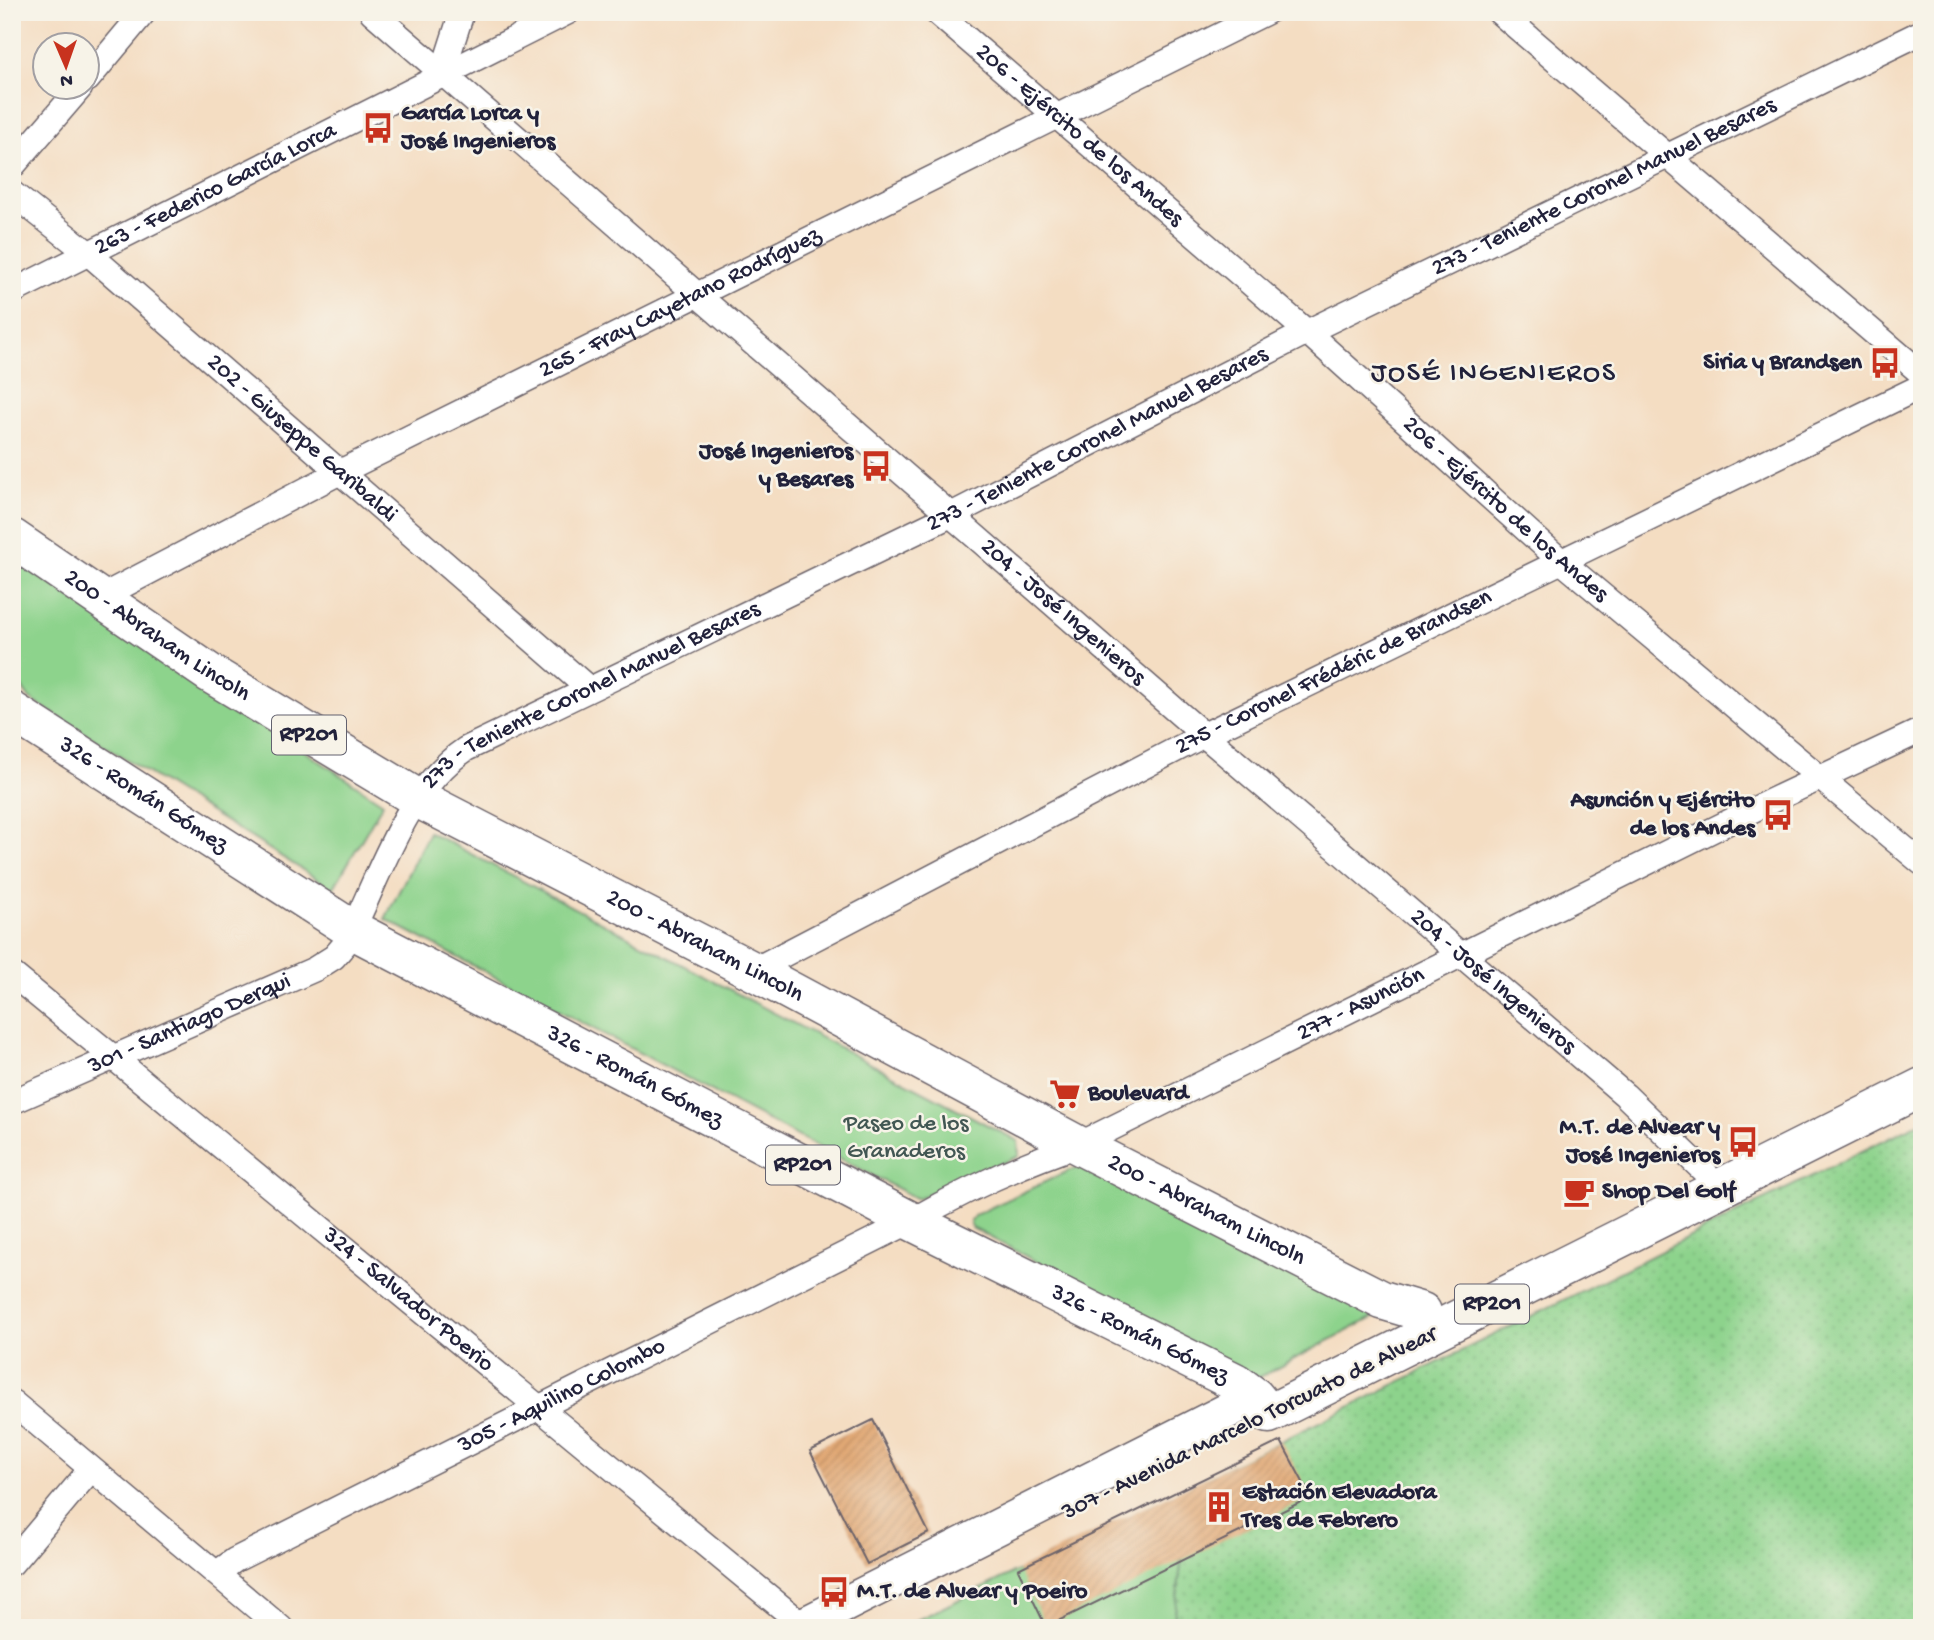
<svg xmlns="http://www.w3.org/2000/svg" width="1934" height="1640" viewBox="0 0 1934 1640" font-family="'Gochi Hand',sans-serif">
<style>
.grass{fill:url(#grass-dots);stroke:#587a64;stroke-width:2}
.park{fill:#8dd38c;stroke:#587a64;stroke-width:2}
.building{fill:url(#building-hatch)}
.lines{fill:none;stroke-linecap:round;stroke-linejoin:round}
.street-casing{stroke:#6c636a;stroke-width:27}
.secondary-casing{stroke:#6c636a;stroke-width:38}
.primary-casing{stroke:#6c636a;stroke-width:41}
.street{stroke:#fff;stroke-width:24}
.secondary{stroke:#fff;stroke-width:35}
.primary{stroke:#fff;stroke-width:38}
.labels{text-anchor:middle;dominant-baseline:central;stroke-width:5;stroke-linejoin:round;paint-order:stroke}
.shield{fill:#f7f3e8;stroke:#62616f;stroke-width:2}
.shield-label{font-size:23px;font-weight:bold;fill:#22223b}
.poi-label{font-size:24px;font-weight:bold;fill:#22223b;stroke:#f7f3e8;text-anchor:start}
.street-label{font-size:24px;fill:#22223b;stroke:#f7f3e8}
.park-label{font-size:24px;fill:#425753;stroke:#f7f3e8}
.quarter-label{font-size:28px;letter-spacing:2px;fill:#22223b;stroke:#f7f3e8}
</style>
<defs>
<pattern id="grass-dots" width="8" height="8" patternUnits="userSpaceOnUse" patternTransform="scale(1.75)"><rect width="8" height="8" fill="#8dd38c"/><path d="M2 2h.1M6 6h.1" fill="none" stroke="#79b57a" stroke-width="1.8" stroke-linecap="round"/></pattern>
<pattern id="building-hatch" width="6" height="6" patternUnits="userSpaceOnUse" patternTransform="scale(1.75)"><rect width="6" height="6" fill="#e1a874"/><path d="M-1 1l2-2M0 6l6-6M5 7l2-2" fill="none" stroke="#c19065"/></pattern>
</defs>
<rect width="100%" height="100%" fill="#f7f3e8"/>
<filter id="ink" filterUnits="userSpaceOnUse"><feTurbulence type="fractalNoise" baseFrequency=".0143" numOctaves="2"/><feDisplacementMap in="SourceGraphic" scale="14" xChannelSelector="R" yChannelSelector="G"/><feConvolveMatrix kernelMatrix="1 2 1 2 8 2 1 2 1" color-interpolation-filters="sRGB"/></filter>
<filter id="wash" filterUnits="userSpaceOnUse"><feTurbulence type="fractalNoise" baseFrequency=".00686" numOctaves="4" result="noise"/><feDisplacementMap in="SourceGraphic" scale="28" xChannelSelector="R" yChannelSelector="G"/><feGaussianBlur stdDeviation="1.57" result="paint"/><feColorMatrix in="noise" values="0 0 0 0 0 0 0 0 0 0 0 0 0 0 0 0 0 1.4 0 .05"/><feComposite in="paint" operator="in"/></filter>
<g filter="url(#wash)">
<rect width="100%" height="100%" fill="#f4ddc2"/>
<!-- grass -->
<polygon class="grass" points="1922,1121 1922,1628 1173,1628 1191,1486"/>
<!-- park -->
<g class="park">
<polygon points="12,558 383,803 333,889 30,699 12,673"/>
<polygon points="429,832 1018,1141 1019,1156 917,1199 385,919"/>
<polygon points="1084,1167 1376,1316 1258,1378 972,1228 970,1222 975,1215 1070,1170"/>
<polygon points="1191,1486 1173,1628 901,1628"/>
</g>
<g id="blocks">
<!-- building -->
<g class="building">
<polygon points="873,1420 929,1533 867,1564 810,1451"/>
<polygon points="1281,1441 1311,1497 1046,1627 1018,1569"/>
</g>
</g>
</g>
<g filter="url(#ink)">
<use href="#blocks" fill-opacity="0" stroke="#6c636a" stroke-width="2"/>
<g class="lines">
<defs>
<g id="street">
<path id="s1" d="M372 12 1204 735 1625 1095 1705 1172 1714 1192"/>
<path id="s2" d="M936 12 1307 332 1561 561 1922 863"/>
<polyline points="1499,12 1922,374"/>
<polyline points="442,74 462,12"/>
<polyline points="88,79 144,12"/>
<polyline points="12,167 80,88"/>
<path id="s3" d="M12 193 88 253 588 688"/>
<path id="s4" d="M12 292 568 12"/>
<path id="s5" d="M97 599 340 472 1267 12"/>
<path id="s6" d="M752 971 1204 735 1922 386"/>
<path id="s7" d="M12 974 803 1625"/>
<path id="s8" d="M12 1102 315 969 334 957 346 943C379 879 404 790 466 749L951 515 1307 332 1922 32"/>
<polyline points="12,1402 281,1628"/>
<polyline points="12,1563 91,1469"/>
<path id="s9" d="M217 1573 235 1560 911 1221C965 1190 1019 1165 1078 1145L1771 801 1922 730"/>
</g>
<polyline id="secondary" points="798,1628 1255,1397"/>
<g id="primary">
<path id="s10" d="M12 538 211 674 417 798 757 973 1078 1145 1382 1300 1422 1312"/>
<path id="s11" d="M12 711 353 930 911 1221 1235 1382 1255 1397 1269 1414 1922 1087"/>
</g>
</defs>
<!-- street casing -->
<use href="#street" class="street-casing"/>
<!-- secondary casing -->
<use href="#secondary" class="secondary-casing"/>
<!-- primary casing -->
<use href="#primary" class="primary-casing"/>
<!-- street -->
<use href="#street" class="street"/>
<!-- secondary -->
<use href="#secondary" class="secondary"/>
<!-- primary -->
<use href="#primary" class="primary"/>
</g>
</g>
<!-- icons -->
<defs>
<symbol id="bus-bare" viewBox="-9 -9 18 18"><path d="M-5-6H5V4H4V6H2V4H-2V6H-4V4H-5ZM-3.5-4V0h7V-4ZM-3.5 1.2v1.5H-2V1.2ZM2 1.2v1.5H3.5V1.2Z" fill="#c8321e" stroke="#f7f3e8" stroke-width="2.5" paint-order="stroke"/></symbol>
<symbol id="supermarket-bare" viewBox="-9 -9 18 18"><path d="M-6-5.5h2.5l.6 2H6L4.5 2H-2.5L-4.4-4H-6ZM-1.5 3.2a1.3 1.3 0 1 0 .1 0ZM3 3.2a1.3 1.3 0 1 0 .1 0Z" fill="#c8321e" stroke="#f7f3e8" stroke-width="2.5" paint-order="stroke"/></symbol>
<symbol id="cafe-bare" viewBox="-9 -9 18 18"><path d="M-5.5-4.5H6V0H3Q3 3.5 0 3.5H-2.5Q-5.5 3.5-5.5 0ZM3-3.2v2h1.7v-2ZM-6 4.5H4V6H-6Z" fill="#c8321e" stroke="#f7f3e8" stroke-width="2.5" paint-order="stroke"/></symbol>
<symbol id="building-bare" viewBox="-9 -9 18 18"><path d="M-4-6H4V6H1V3H-1V6H-4ZM-2.5-4.3h1.7v1.8h-1.7ZM.8-4.3h1.7v1.8H.8ZM-2.5-1h1.7V.8h-1.7ZM.8-1h1.7V.8H.8Z" fill="#c8321e" stroke="#f7f3e8" stroke-width="2.5" paint-order="stroke"/></symbol>
</defs>
<g fill-rule="evenodd">
<use href="#bus-bare" x="356" y="106" width="44" height="44"/>
<use href="#bus-bare" x="1863" y="341" width="44" height="44"/>
<use href="#bus-bare" x="854" y="444" width="44" height="44"/>
<use href="#bus-bare" x="1756" y="793" width="44" height="44"/>
<use href="#supermarket-bare" x="1043" y="1072" width="44" height="44"/>
<use href="#bus-bare" x="1721" y="1120" width="44" height="44"/>
<use href="#cafe-bare" x="1557" y="1170" width="44" height="44"/>
<use href="#building-bare" x="1197" y="1485" width="44" height="44"/>
<use href="#bus-bare" x="812" y="1570" width="44" height="44"/>
</g>
<g class="labels">
<!-- shield labels -->
<g class="shield">
<rect x="272" y="715.5" width="74" height="39" rx="5"/>
<rect x="766" y="1145.5" width="74" height="39" rx="5"/>
<rect x="1455" y="1284.5" width="74" height="39" rx="5"/>
</g>
<g class="shield-label">
<text x="309" y="735">RP201</text>
<text x="803" y="1165">RP201</text>
<text x="1492" y="1304">RP201</text>
</g>
<!-- poi labels -->
<g class="poi-label">
<text x="401" y="114">García Lorca y<tspan x="401" dy="28">José Ingenieros</tspan></text>
<text x="1862" y="363" text-anchor="end">Siria y Brandsen</text>
<text x="853" y="452" text-anchor="end">José Ingenieros<tspan x="853" dy="28">y Besares</tspan></text>
<text x="1755" y="801" text-anchor="end">Asunción y Ejército<tspan x="1755" dy="28">de los Andes</tspan></text>
<text x="1088" y="1094">Boulevard</text>
<text x="1720" y="1128" text-anchor="end">M.T. de Alvear y<tspan x="1720" dy="28">José Ingenieros</tspan></text>
<text x="1602" y="1192">Shop Del Golf</text>
<text x="1242" y="1493">Estación Elevadora<tspan x="1242" dy="28">Tres de Febrero</tspan></text>
<text x="857" y="1592">M.T. de Alvear y Poeiro</text>
</g>
<!-- street labels -->
<g class="street-label">
<text stroke="none"><textPath href="#s2" startOffset="189">206 - Ejército de los Andes</textPath></text>
<text stroke="none"><textPath href="#s8" startOffset="1872">273 - Teniente Coronel Manuel Besares</textPath></text>
<text stroke="none"><textPath href="#s4" startOffset="228">263 - Federico García Lorca</textPath></text>
<text stroke="none"><textPath href="#s5" startOffset="654">265 - Fray Cayetano Rodríguez</textPath></text>
<text stroke="none"><textPath href="#s3" startOffset="380">202 - Giuseppe Garibaldi</textPath></text>
<text stroke="none"><textPath href="#s8" startOffset="1306">273 - Teniente Coronel Manuel Besares</textPath></text>
<text stroke="none"><textPath href="#s2" startOffset="756">206 - Ejército de los Andes</textPath></text>
<text stroke="none"><textPath href="#s1" startOffset="915">204 - José Ingenieros</textPath></text>
<text stroke="none"><textPath href="#s10" startOffset="175">200 - Abraham Lincoln</textPath></text>
<text stroke="none"><textPath href="#s6" startOffset="654">275 - Coronel Frédéric de Brandsen</textPath></text>
<text stroke="none"><textPath href="#s8" startOffset="738">273 - Teniente Coronel Manuel Besares</textPath></text>
<text stroke="none"><textPath href="#s11" startOffset="156">326 - Román Gómez</textPath></text>
<text stroke="none"><textPath href="#s10" startOffset="805">200 - Abraham Lincoln</textPath></text>
<text stroke="none"><textPath href="#s1" startOffset="1482">204 - José Ingenieros</textPath></text>
<text stroke="none"><textPath href="#s9" startOffset="1278">277 - Asunción</textPath></text>
<text stroke="none"><textPath href="#s8" startOffset="194">301 - Santiago Derqui</textPath></text>
<text stroke="none"><textPath href="#s11" startOffset="723">326 - Román Gómez</textPath></text>
<text stroke="none"><textPath href="#s10" startOffset="1372">200 - Abraham Lincoln</textPath></text>
<text stroke="none"><textPath href="#s7" startOffset="513">324 - Salvador Poerio</textPath></text>
<text stroke="none"><textPath href="#s11" startOffset="1290">326 - Román Gómez</textPath></text>
<text stroke="none"><textPath href="#s9" startOffset="388">305 - Aquilino Colombo</textPath></text>
<text transform="translate(1250 1424) rotate(-26)">307 - Avenida Marcelo Torcuato de Alvear</text>
</g>
<!-- park labels -->
<g class="park-label">
<text x="906" y="1124">Paseo de los<tspan x="906" dy="28">Granaderos</tspan></text>
</g>
<!-- quarter labels -->
<g class="quarter-label">
<text x="1494" y="374">JOSÉ INGENIEROS</text>
</g>
</g>
<!-- margin -->
<rect width="1934" height="1640" fill="none" stroke="#f7f3e8" stroke-width="42"/>
<!-- north arrow -->
<g transform="translate(66 66) rotate(178)"><circle r="33" fill="#f7f3e8" stroke="#a29fa3" stroke-width="2"/>
<path d="M0-5L12 26L0 18L-12 26Z" fill="#c8321e"/>
<text y="-10" font-size="19" font-weight="bold" text-anchor="middle" fill="#22223b">N</text>
</g>
</svg>
